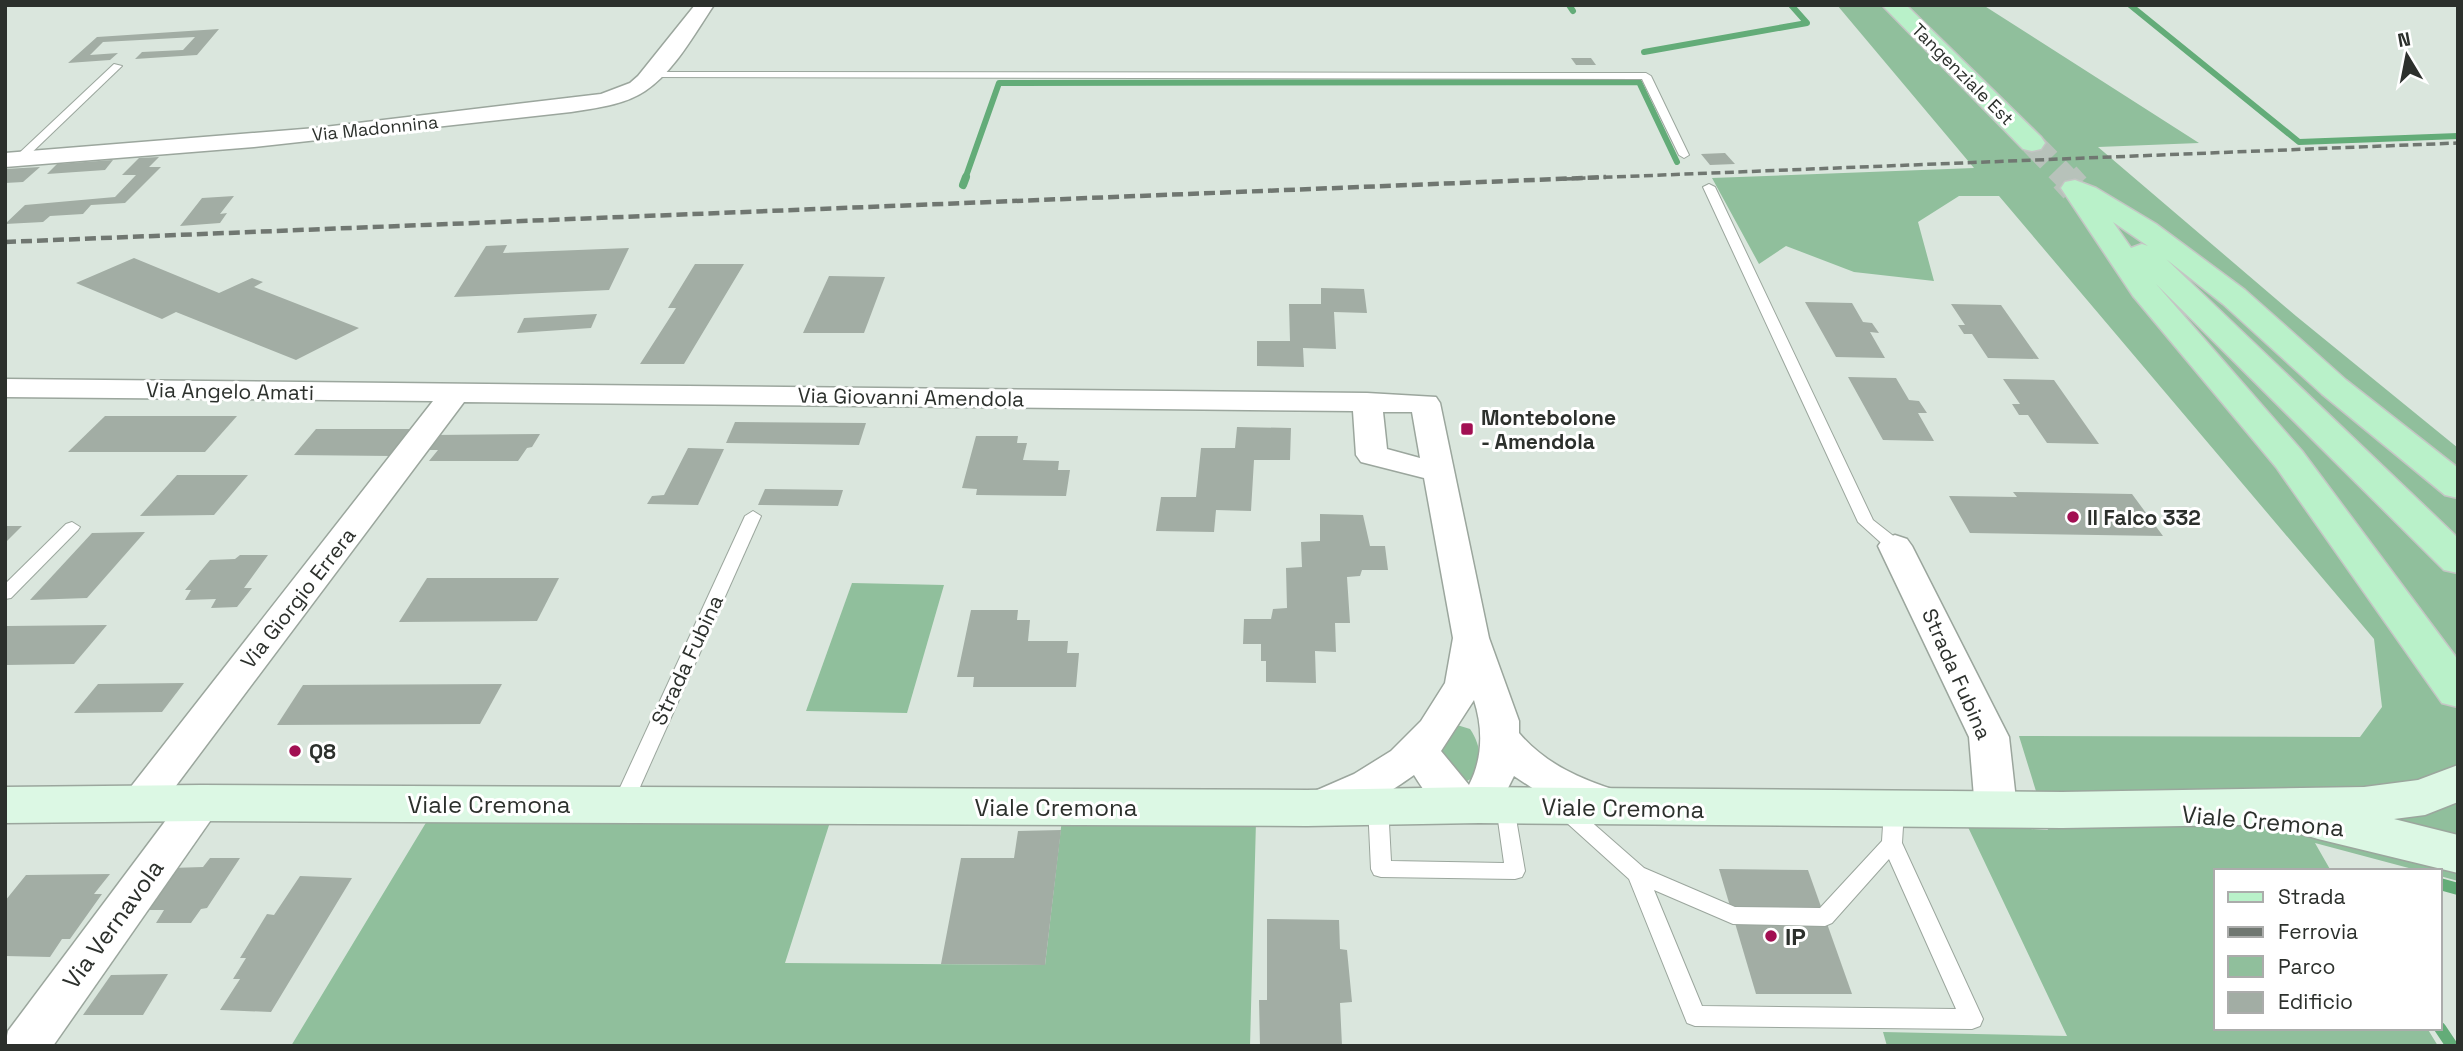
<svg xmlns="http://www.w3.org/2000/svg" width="2463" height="1051" viewBox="0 0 2463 1051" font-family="'Space Grotesk',sans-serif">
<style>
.green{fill:#90bf9c}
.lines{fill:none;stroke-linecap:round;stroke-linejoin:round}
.stream-far2{stroke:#63ac78;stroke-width:6}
.stream-far1{stroke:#63ac78;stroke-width:8}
.stream{stroke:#63ac78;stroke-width:12}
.building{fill:#a2ada4}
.primary-tunnel-far1{stroke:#b7c2ba;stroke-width:24;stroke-dasharray:24 12;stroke-linecap:butt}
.primary-tunnel{stroke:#b7c2ba;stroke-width:31;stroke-dasharray:31 16;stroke-linecap:butt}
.service-casing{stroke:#9ba69d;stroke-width:2}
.minor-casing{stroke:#9ba69d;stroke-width:3}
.secondary-casing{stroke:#9ba69d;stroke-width:3}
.primary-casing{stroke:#c4c5c4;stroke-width:3}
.service{fill:#fff;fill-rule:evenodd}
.minor{fill:#fff;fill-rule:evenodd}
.secondary{fill:#dcf8e4;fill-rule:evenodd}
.primary{fill:#b9f1c9;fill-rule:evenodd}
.rail-far1{stroke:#707771;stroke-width:3.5;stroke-dasharray:9 4.5;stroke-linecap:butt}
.rail{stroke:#707771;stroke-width:4.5;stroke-dasharray:11 5;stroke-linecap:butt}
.poi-dot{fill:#a20f52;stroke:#fff;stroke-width:2.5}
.labels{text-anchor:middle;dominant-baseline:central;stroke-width:6;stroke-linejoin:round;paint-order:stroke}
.far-street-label{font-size:18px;fill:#2c302c;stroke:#fff}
.street-label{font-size:21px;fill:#2c302c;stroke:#fff}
.poi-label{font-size:21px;font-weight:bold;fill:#2c302c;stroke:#fff;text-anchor:start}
.near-street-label{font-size:24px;fill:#2c302c;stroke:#fff}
.near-poi-label{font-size:24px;font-weight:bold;fill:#2c302c;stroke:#fff;text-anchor:start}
</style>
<rect width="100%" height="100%" fill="#dae6dd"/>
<!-- green -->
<g class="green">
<polygon points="1837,5 1983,5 2199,143 2098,147 2296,316 2458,448 2458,881 2440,876 2440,871 2420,871 2315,843 2331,871 2216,871 2216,1028 2427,1028 2438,1046 1887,1046 1883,1032 2067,1036 1967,825 2048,830 2019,736 2360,737 2382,707 2374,639 1999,196 1959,196 1918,222 1934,281 1854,272 1786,246 1759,264 1712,178 1974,168"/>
<polygon points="852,583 944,585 907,713 806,711"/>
<path d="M1457 725 1470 729C1481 744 1488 777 1463 782L1440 751Z"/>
<polygon points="1062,819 1256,821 1250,1046 291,1046 427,821 830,822 785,963 1045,965"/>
</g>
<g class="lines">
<!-- stream-far2 -->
<g class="stream-far2">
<polyline points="1569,5 1573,11"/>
<polyline points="2130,5 2299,142 2458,136"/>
<polyline points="1644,52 1807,23 1791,5"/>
<polyline points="965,179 999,83 1639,82 1677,162"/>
</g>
<!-- stream-far1 -->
<polyline class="stream-far1" points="963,185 966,177"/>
<!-- stream -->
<g class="stream">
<polyline points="2440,884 2458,889"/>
<polyline points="2440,1028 2452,1046"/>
</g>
</g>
<!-- building -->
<g class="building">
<polygon points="219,29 197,55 135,59 142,52 183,50 195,37 103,42 90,55 118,53 110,60 68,63 97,37"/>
<polygon points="1571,58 1591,58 1596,65 1576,65"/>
<polygon points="1725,153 1735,164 1710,165 1701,154"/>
<polygon points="159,157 149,167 161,167 125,203 91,205 83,214 50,216 43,222 5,224 25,205 115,197 136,175 122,175 139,158"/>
<polygon points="113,160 105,170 47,174 57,164"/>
<polygon points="40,167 23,182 5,183 5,169"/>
<polygon points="234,196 220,214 227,213 220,223 180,226 202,198"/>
<polygon points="507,245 503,253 629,248 609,290 454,297 486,246"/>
<polygon points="134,258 219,293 252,278 263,282 254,287 359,328 296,360 176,312 162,319 76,283"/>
<polygon points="695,264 744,264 684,364 640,364 676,308 668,308"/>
<polygon points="829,276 885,277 864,333 803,333"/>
<polygon points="1321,288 1364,289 1367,313 1334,312 1336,349 1303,348 1304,367 1257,366 1257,341 1290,341 1289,304 1321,304"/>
<polygon points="1805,302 1852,303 1863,322 1872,323 1879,333 1870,332 1885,358 1836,357"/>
<polygon points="1951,304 2001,305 2039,359 1988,358 1972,334 1964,334 1958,325 1965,325"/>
<polygon points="597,314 591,328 517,333 524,318"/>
<polygon points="1848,377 1896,378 1909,400 1919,401 1927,413 1918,413 1934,441 1883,440"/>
<polygon points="2003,379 2054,380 2099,444 2047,443 2028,415 2019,415 2012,404 2020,404"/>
<polygon points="105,416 237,416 205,452 68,452"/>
<polygon points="735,422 866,423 859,445 726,443"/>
<polygon points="1237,427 1291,428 1290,460 1254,460 1251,511 1216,510 1214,532 1156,531 1161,497 1196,497 1201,448 1235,448"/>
<polygon points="316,429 411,429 391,456 294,455"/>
<polygon points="540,434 532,447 527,448 518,461 429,461 438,450 423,450 434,435"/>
<polygon points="976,436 1018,436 1017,443 1027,443 1023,460 1059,461 1058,470 1070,470 1066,496 976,495 977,489 962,488"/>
<polygon points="688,448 724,449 698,505 647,504 652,496 664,495"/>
<polygon points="177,475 248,475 214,515 140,516"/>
<polygon points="765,489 843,490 838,506 758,505"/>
<polygon points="2013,492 2132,494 2163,536 1970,533 1949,496 2017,497"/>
<polygon points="1320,514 1363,515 1370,546 1385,546 1388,570 1362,570 1360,576 1347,577 1350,623 1335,623 1336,652 1315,651 1316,683 1266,682 1266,661 1261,661 1261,644 1243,644 1244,619 1271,619 1273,609 1287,608 1286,568 1302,567 1301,542 1320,541"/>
<polygon points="5,526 22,526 5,543"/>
<polygon points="145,532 87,598 30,600 92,533"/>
<polygon points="240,555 268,555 244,588 252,588 237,607 211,608 216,599 185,600 191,590 185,590 210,560 235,559"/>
<polygon points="427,578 559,578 537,621 399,622"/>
<polygon points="971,610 1018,610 1017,620 1030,620 1028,641 1068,641 1067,653 1079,653 1076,687 973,687 974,677 957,677"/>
<polygon points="107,625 74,664 5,665 7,626"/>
<polygon points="184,683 162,712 74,713 98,684"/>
<polygon points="502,684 480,724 277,725 303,685"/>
<polygon points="1061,830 1045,965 941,964 961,858 1014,858 1018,831"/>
<polygon points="210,858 240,858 207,908 201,909 191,923 156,923 164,910 141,910 171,868 203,867"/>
<polygon points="1719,869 1808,870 1852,994 1756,994"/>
<polygon points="110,874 94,894 102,894 70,939 62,939 50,957 5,956 5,901 26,875"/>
<polygon points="300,876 352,878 271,1012 220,1010 240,979 233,979 246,958 240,958 267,914 274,915"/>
<polygon points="1267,919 1339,920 1340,949 1347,950 1352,1002 1340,1003 1342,1046 1260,1046 1259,1000 1267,1000"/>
<polygon points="168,974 143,1015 83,1015 111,975"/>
</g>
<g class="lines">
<!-- primary-tunnel-far1 -->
<polyline class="primary-tunnel-far1" points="2032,143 2067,179"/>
<!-- primary-tunnel -->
<polyline class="primary-tunnel" points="2065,177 2075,188"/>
<defs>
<g id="service">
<polygon points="114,64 122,66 23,161 15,161 15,157"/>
<polygon points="650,72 1646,73 1651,76 1689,155 1684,158 1679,155 1642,79 647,77 647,73"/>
<polygon points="1709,184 1715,187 1873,520 1901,542 1903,546 1901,550 1889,550 1858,522 1703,187"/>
<polygon points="753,511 761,516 632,805 629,810 622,812 615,810 612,805 745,516"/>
<polygon points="72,522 80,527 78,530 11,598 5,599 5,584 66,524"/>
<polygon points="1378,798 1385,800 1388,805 1391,861 1504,863 1496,806 1499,801 1506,799 1513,801 1525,871 1522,877 1515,879 1381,877 1374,875 1371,869 1368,805 1371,800"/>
<path d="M1564 802 1571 804 1644 868 1735 907 1820 908 1882 841 1884 810 1887 805 1894 803 1901 805 1904 810 1902 843 1983 1019 1980 1026 1972 1029 1695 1026 1687 1023 1629 879 1557 814 1554 809 1557 804ZM1889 859 1956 1009 1702 1006 1654 890 1733 924 1825 926 1832 923Z"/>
</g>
<g id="minor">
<path d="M695 5H714C695 33 674 72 645 91 624 105 596 108 571 112L254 147 5 167V153L316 128 601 94 630 83 638 76Z"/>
<path d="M5 379 1367 393 1436 397 1440 403 1489 638 1519 721V733C1546 765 1583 780 1621 792L1627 803 1621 814 1607 819 1577 809 1546 797 1514 776 1494 816C1455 828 1434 808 1414 775 1395 789 1348 818 1325 820 1320 821 1313 818 1308 816L1302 805 1308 794 1354 774 1391 751 1421 721 1445 683 1453 638 1424 478 1361 462 1356 455 1353 411 464 402 154 815 140 820 126 815 120 804 126 793 433 401 5 397ZM1383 412H1412L1420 458 1387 449ZM1474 700C1483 728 1483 758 1469 785L1441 751Z"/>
<polygon points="1895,535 1907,539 1912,546 2009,737 2017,809 2011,820 1996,825 1981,820 1975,809 1969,737 1878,546 1883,539"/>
<polygon points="201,787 215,792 221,803 215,814 53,1046 5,1046 8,1031 187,792"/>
</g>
<polygon id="secondary" points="2458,765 2458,802 2425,815 2394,819 2458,835 2458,873 2318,839 2301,834 2296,824 2062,828 1479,823 1307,826 201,821 5,823 5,787 201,785 1307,790 1479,787 2062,792 2364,787 2418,780"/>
<g id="primary">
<polygon points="1882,5 1906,5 2041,137 2045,143 2041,149 2032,151 2023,149"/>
<path d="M2075 180 2096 188 2156 224 2245 290 2346 380 2458 468V498L2445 495 2322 394 2223 304 2166 259 2458 538V573L2444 570 2156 284 2302 451 2458 660V707L2442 703 2276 467 2133 296 2061 188 2065 182ZM2113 222 2148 246 2142 244 2131 248Z"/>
</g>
</defs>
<!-- service casing -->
<use href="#service" class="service-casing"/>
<!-- minor casing -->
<use href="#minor" class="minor-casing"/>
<!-- secondary casing -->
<use href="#secondary" class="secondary-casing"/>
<!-- primary casing -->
<use href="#primary" class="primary-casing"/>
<!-- service -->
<use href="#service" class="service"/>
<!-- minor -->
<use href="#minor" class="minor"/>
<!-- secondary -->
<use href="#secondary" class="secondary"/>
<!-- primary -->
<use href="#primary" class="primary"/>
<!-- rail-far1 -->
<polyline class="rail-far1" points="1563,179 2458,143"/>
<!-- rail -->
<polyline class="rail" points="5,242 1606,177"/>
</g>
<!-- markers -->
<g class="poi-dot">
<rect x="1460" y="422" width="14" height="14" rx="3.5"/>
<circle cx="2073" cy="517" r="7"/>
<circle cx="295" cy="751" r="7"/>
<circle cx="1771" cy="936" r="7"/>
</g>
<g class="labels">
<!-- far-street labels -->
<g class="far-street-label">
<text transform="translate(1963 74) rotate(45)">Tangenziale Est</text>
<text transform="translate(375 128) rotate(-6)">Via Madonnina</text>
</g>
<!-- street labels -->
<g class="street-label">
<text transform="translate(230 391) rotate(1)">Via Angelo Amati</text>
<text transform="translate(911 397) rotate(1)">Via Giovanni Amendola</text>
<text transform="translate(298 598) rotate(-52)">Via Giorgio Errera</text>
<text transform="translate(687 660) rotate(-65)">Strada Fubina</text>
<text transform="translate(1957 674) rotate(66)">Strada Fubina</text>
</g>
<!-- poi labels -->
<g class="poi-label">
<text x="1481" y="417">Montebolone<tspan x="1481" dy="24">- Amendola</tspan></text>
<text x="2087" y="517">Il Falco 332</text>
<text x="309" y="751">Q8</text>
</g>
<!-- near-street labels -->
<g class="near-street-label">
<text x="489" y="804">Viale Cremona</text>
<text x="1056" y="807">Viale Cremona</text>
<text transform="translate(1623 808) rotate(1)">Viale Cremona</text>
<text transform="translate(2263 821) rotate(5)">Viale Cremona</text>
<text transform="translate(113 924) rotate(-54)">Via Vernavola</text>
</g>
<!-- near-poi labels -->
<g class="near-poi-label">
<text x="1785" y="936">IP</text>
</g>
</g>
<!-- border -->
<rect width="2463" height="1051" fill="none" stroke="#2c302c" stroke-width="14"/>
<!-- legend -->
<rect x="2214" y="869" width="228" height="161" fill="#ffffff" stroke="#abacab" stroke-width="2"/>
<rect x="2228" y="892" width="35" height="10" fill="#b9f1c9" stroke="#abacab" stroke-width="2"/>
<text x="2278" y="904" font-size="21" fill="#2c302c">Strada</text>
<rect x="2228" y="927" width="35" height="10" fill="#707771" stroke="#abacab" stroke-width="2"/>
<text x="2278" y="939" font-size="21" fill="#2c302c">Ferrovia</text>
<rect x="2228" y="956" width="35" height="21" fill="#90bf9c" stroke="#abacab" stroke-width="2"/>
<text x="2278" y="974" font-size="21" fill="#2c302c">Parco</text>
<rect x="2228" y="992" width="35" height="21" fill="#a2ada4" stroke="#abacab" stroke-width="2"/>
<text x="2278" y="1009" font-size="21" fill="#2c302c">Edificio</text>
<!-- north arrow -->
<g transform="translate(2407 56) rotate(350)" stroke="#ffffff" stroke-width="5" paint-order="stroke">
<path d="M0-5L12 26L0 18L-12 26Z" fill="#2c302c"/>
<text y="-10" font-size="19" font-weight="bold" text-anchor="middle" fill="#2c302c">N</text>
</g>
</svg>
